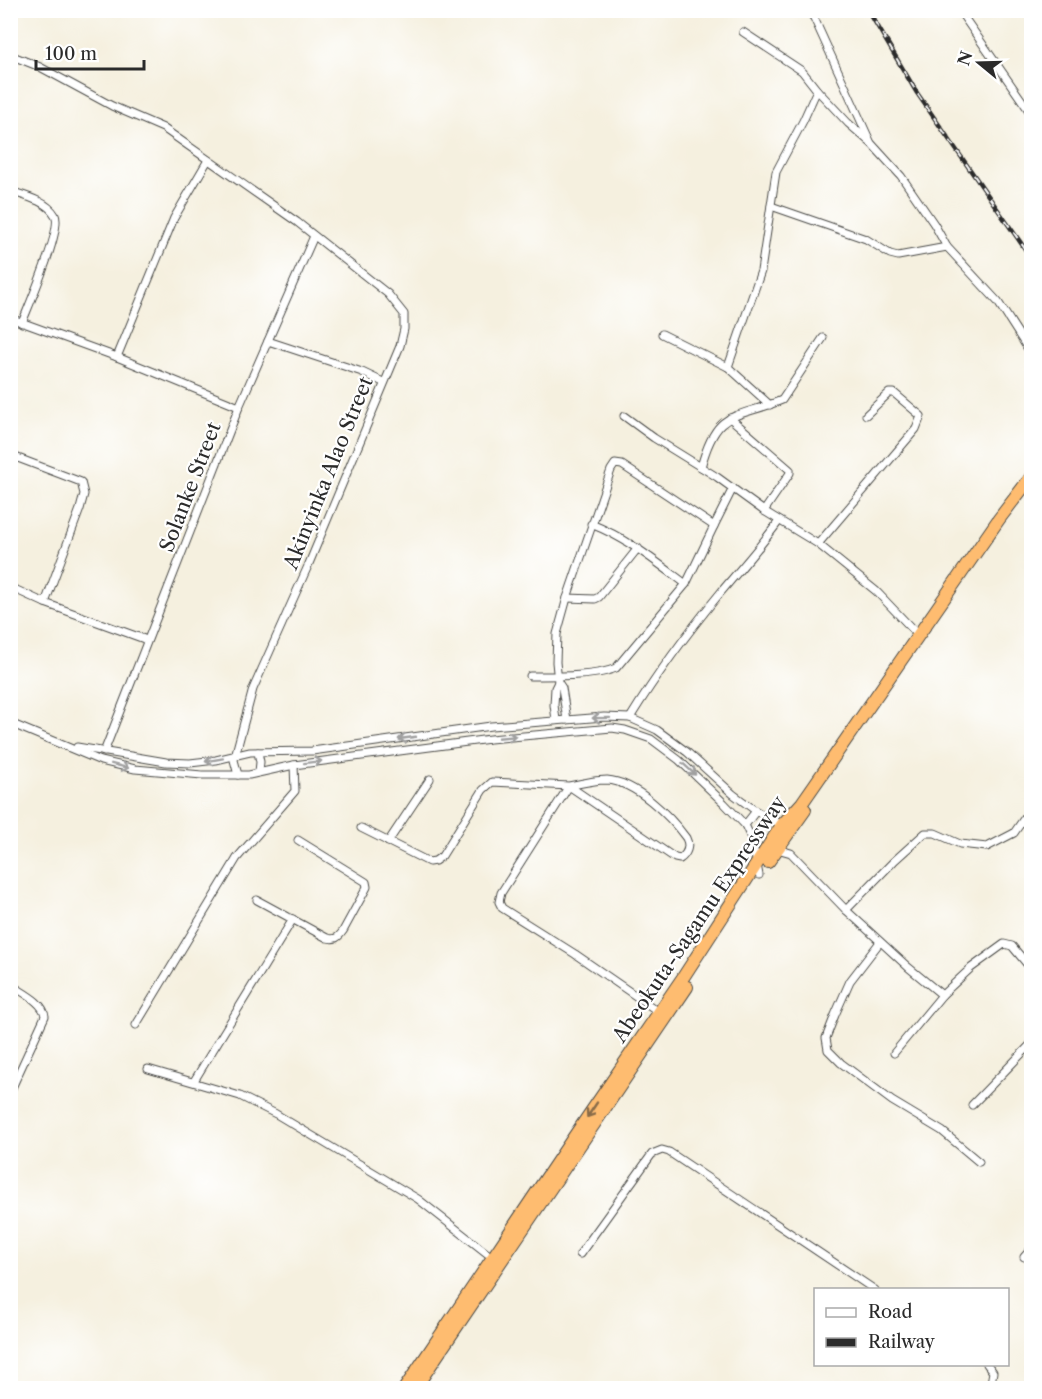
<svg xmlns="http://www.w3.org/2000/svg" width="1042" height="1399" viewBox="0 0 1042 1399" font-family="'Libre Caslon Text',serif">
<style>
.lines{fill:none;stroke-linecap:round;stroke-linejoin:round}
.minor-casing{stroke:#494946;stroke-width:9}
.trunk-casing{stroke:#494946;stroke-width:14}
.minor{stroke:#fff;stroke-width:7}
.trunk{stroke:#febc70;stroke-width:12}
.rail-casing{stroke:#2b2b2b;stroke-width:4.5}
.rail{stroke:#fff;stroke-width:2;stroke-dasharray:7;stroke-linecap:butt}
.oneway{stroke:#a0a0a0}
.oneway2{stroke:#8a6c4a}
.labels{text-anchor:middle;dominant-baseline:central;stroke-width:4.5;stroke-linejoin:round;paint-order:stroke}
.street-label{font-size:20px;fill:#2b2b2b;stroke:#fff}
</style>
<rect width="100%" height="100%" fill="#fff"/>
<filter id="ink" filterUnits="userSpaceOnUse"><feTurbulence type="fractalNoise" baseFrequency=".0167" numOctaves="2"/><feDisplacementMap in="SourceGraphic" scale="12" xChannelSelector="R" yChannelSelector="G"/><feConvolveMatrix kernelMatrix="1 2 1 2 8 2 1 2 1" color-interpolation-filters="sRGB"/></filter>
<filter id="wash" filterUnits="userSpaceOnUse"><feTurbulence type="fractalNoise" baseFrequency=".008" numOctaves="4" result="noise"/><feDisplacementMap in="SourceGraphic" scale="24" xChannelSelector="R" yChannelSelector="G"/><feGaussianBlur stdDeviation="1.35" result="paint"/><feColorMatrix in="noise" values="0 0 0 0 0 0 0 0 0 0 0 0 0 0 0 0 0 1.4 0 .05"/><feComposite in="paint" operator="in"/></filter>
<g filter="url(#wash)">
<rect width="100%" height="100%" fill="#f5f0df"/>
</g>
<g filter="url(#ink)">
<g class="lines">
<defs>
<g id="minor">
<polyline points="808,10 814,18 870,141"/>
<polyline points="959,10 1032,115"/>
<polyline points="743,32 802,71 817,90 848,123 871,143 901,176 934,224 947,247 998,302 1032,355"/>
<polyline points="10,55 40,67 112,106 163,128 297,222 388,294 404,314 404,329 400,346 308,566 253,689 234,760 238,775"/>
<path d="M10 191C25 196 47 201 55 215 63 228 29 305 22 323"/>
<polyline points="771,206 866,239 890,254 898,256 947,247"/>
<polyline points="10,318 117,357 239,407"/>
<polyline points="662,334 728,367 770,405"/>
<polyline points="268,341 362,372 383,382"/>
<polyline points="117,357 174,218 208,160"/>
<polyline points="728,367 761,271 776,172 803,121 817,90"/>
<polyline points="624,416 654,438 717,477 764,511 818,544 876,591 919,636"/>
<polyline points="730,418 790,470 790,473 764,511"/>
<polyline points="10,455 81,482 84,494 80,509 45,603"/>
<path d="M701 467C717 408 733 420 782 400L823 338"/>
<path d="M591 524C627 538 655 561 686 584"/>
<polyline points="818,544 916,429 921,416 894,393 889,393 866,415"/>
<polyline points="10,587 45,603 147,640"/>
<polyline points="567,598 595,599 599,597 638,548"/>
<path d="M530 676C553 676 596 677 616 668L686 584 714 526"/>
<polyline points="558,682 562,688 567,720"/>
<path d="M630 718C657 674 688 632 721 592 741 568 761 546 779 521"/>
<polyline points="556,720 554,705 555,688 558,682 556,662 557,634 567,598 611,470 615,464 622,465 714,526 733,488"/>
<polyline points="10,723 101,761 135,769 202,775 249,775 294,765 490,739 612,728 625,730 651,739 679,760 724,803 745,825 752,840 759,875"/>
<polyline points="77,747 166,762 190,763 216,760 250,752 312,751 491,726 604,717 630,718 657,730 687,752 733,794 756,811 782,825"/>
<polyline points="104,752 239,407 314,236"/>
<polyline points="258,752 260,762 259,772"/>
<polyline points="745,825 756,811"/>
<path d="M361 828 429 862 435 861 442 856 483 790 492 782 569 786 675 858 680 859C687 854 690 846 686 838 670 816 636 782 607 780 595 780 582 783 569 786L501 893 499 902 502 908 575 954 659 1012"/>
<polyline points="388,842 430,779"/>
<polyline points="777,849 791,853 846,910 908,967 942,995 971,968 1004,944 1012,946 1032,970"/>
<path d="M257 900 327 938C335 940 338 938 343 931L367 887 366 882 298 840"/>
<polyline points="846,910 894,861 925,833 935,833 960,844 987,847 1014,833 1032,807"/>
<polyline points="880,942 850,981 835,1015 826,1038 828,1050 841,1063 892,1101 942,1131 979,1162"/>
<path d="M10 984C21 992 44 1002 45 1016L10 1092"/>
<polyline points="136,1025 237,858 295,791 294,765"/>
<polyline points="894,1053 942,995"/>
<polyline points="148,1069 240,1096 276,1114 418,1199 493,1258"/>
<polyline points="194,1081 293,919"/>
<polyline points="972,1105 1032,1043"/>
<polyline points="580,1254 652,1154 662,1150 669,1152 875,1290"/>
<polyline points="1024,1257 1032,1248"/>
<polyline points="987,1364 993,1372 990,1388"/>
</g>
<g id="trunk">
<polyline points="768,862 805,810"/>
<polyline points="405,1388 576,1134 682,979 782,825 802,803 999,519 1032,476"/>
<polyline points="415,1388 687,987"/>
</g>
</defs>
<!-- minor casing -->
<use href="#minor" class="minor-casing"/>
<!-- trunk casing -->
<use href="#trunk" class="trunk-casing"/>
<!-- minor -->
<use href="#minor" class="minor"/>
<!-- trunk -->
<use href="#trunk" class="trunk"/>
<defs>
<polyline id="rail" points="868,10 917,93 1032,259"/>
</defs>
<!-- rail casing -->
<use href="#rail" class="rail-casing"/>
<!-- rail -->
<use href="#rail" class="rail"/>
</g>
<!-- one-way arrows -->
<defs><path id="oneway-shaft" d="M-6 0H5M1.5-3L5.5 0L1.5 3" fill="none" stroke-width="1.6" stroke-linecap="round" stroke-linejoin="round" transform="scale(1.5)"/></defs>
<g class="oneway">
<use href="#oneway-shaft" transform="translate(601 718) rotate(179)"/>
<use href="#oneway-shaft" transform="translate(507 737) rotate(-5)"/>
<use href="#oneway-shaft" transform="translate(407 738) rotate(172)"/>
<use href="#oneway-shaft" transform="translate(214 760) rotate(170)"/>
<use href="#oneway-shaft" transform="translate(313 762) rotate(-7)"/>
<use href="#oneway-shaft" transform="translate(120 766) rotate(14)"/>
<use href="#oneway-shaft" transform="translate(689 769) rotate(42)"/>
</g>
<use class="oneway2" href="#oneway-shaft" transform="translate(592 1110) rotate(124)"/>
</g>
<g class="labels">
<!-- street labels -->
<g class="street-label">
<text transform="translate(328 473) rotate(-68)">Akinyinka Alao Street</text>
<text transform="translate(190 487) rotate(-69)">Solanke Street</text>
<text transform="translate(699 919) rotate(-56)">Abeokuta-Sagamu Expressway</text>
</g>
</g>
<!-- margin -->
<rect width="1042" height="1399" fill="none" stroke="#fff" stroke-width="36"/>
<!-- legend -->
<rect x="814" y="1288" width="195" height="78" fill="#ffffff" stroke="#aaaaaa" stroke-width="1.5"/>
<rect x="826" y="1308" width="30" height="9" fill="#ffffff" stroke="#aaaaaa" stroke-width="1.5"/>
<text x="868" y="1318" font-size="18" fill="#2b2b2b">Road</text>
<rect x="826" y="1338" width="30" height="9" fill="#2b2b2b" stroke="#aaaaaa" stroke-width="1.5"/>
<text x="868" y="1348" font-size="18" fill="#2b2b2b">Railway</text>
<!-- north arrow -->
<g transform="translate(979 63) rotate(289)" stroke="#ffffff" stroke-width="4.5" paint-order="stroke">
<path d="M0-4.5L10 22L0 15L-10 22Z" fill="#2b2b2b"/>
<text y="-9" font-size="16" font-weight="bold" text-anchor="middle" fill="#2b2b2b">N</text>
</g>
<!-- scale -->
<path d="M36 60v9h108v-9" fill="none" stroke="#2b2b2b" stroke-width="3"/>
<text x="45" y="60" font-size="18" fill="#2b2b2b" stroke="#ffffff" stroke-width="4.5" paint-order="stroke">100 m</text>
</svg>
